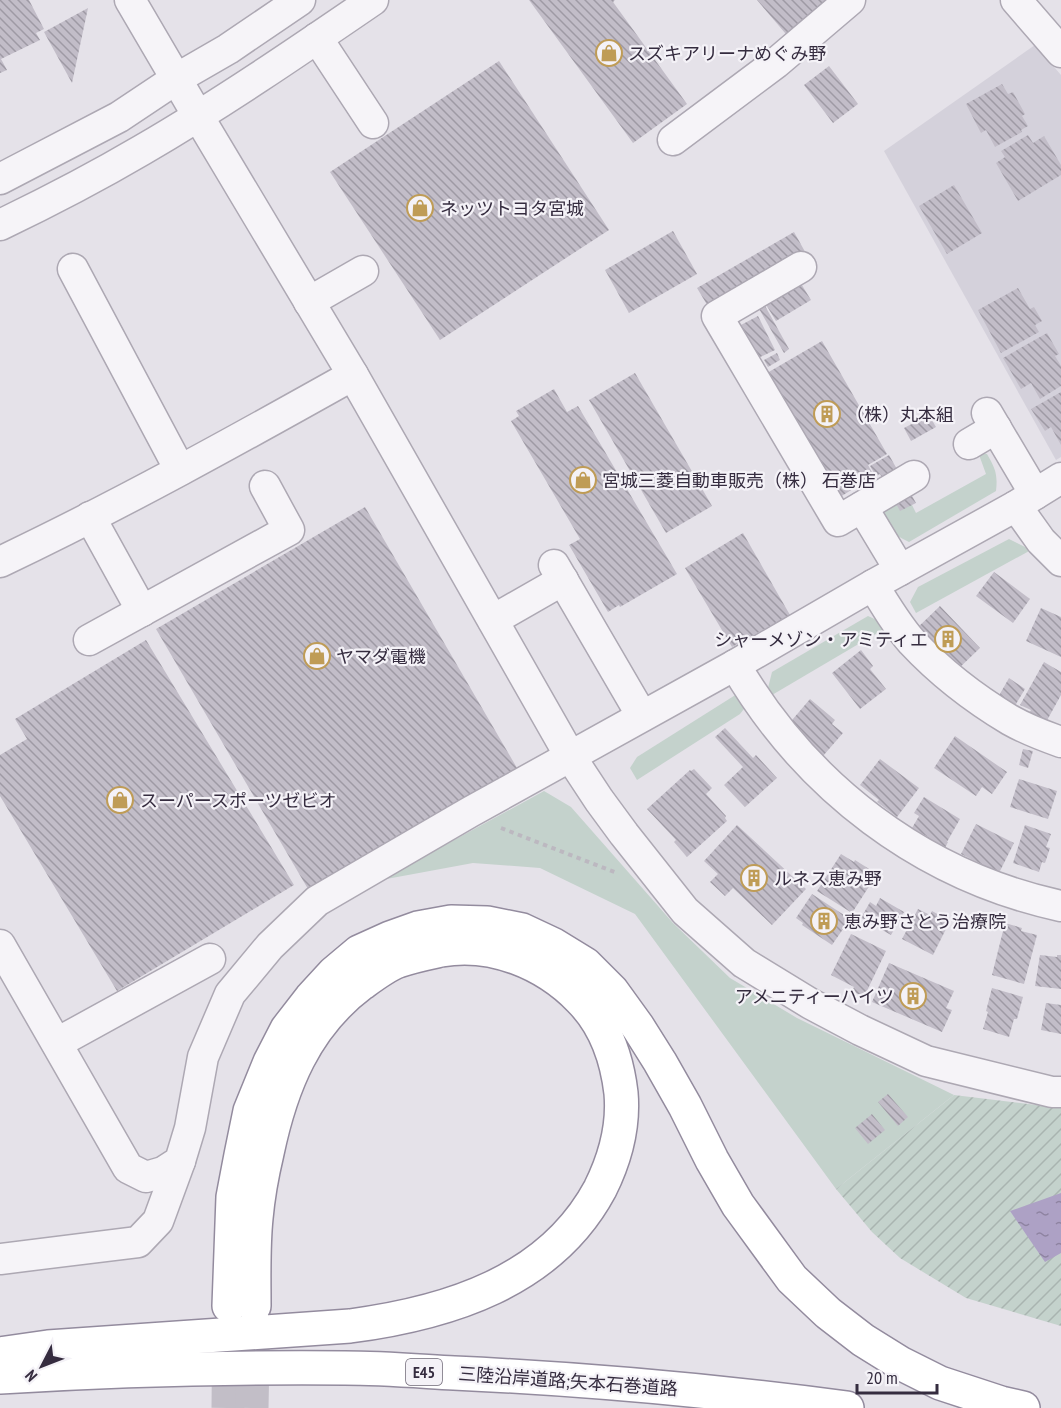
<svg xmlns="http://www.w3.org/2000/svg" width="1061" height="1408" viewBox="0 0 1061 1408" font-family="'PT Sans Narrow','Noto Sans JP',sans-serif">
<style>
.built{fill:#d4d1db}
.grass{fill:#c4d2cc}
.garden{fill:url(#garden-furrows)}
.water{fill:url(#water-ripples)}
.building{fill:url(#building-back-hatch)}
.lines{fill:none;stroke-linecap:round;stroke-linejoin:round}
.highway-tunnel{stroke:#c2bec7;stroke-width:33;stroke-dasharray:33 16;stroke-linecap:butt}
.minor-casing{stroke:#ada8b3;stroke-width:33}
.highway-casing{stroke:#938b9e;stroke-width:36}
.path{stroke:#bcb8c0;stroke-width:4;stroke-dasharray:4.5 4.5;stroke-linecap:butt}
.minor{stroke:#f6f4f8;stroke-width:30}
.highway{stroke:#fff;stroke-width:33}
.labels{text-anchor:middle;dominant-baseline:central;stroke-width:4.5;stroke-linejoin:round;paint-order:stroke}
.shield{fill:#f4f2f7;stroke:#6e6776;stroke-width:1.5}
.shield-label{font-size:16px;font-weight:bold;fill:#352c3f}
.poi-label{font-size:18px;fill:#352c3f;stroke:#f4f2f7;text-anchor:start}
.street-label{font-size:18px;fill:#352c3f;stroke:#f4f2f7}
</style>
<defs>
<pattern id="garden-furrows" width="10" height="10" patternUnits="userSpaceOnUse" patternTransform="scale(1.5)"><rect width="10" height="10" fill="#c4d2cc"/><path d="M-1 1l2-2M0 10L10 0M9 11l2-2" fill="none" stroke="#a9b4b0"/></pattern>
<pattern id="water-ripples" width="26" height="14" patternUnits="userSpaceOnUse" patternTransform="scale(1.5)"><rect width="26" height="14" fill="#ada1c5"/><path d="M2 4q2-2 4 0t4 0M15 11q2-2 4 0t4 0" fill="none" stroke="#8e83a1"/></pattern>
<pattern id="building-back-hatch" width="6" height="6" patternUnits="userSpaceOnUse" patternTransform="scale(1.5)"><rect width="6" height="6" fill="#c2bdc8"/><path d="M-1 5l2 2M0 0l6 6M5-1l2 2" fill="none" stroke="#9e9aa4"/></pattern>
</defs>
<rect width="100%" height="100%" fill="#e5e2e9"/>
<!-- built -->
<polygon class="built" points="1035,45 1061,75 1061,457 1056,460 884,151"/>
<!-- grass -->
<g class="grass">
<path d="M978 452 987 454C995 468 998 474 996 491L909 542C890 533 889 529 881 511L907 495 916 513 986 474Z"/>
<polygon points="1009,539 1031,550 916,613 910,602 918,587"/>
<polygon points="868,616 879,621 884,629 772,695 768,688 772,672"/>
<polygon points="737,694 747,705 740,714 637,780 630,768 637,757"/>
<polygon points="544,791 571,807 673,923 730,978 797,1018 954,1095 836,1189 635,914 540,868 473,863 381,880"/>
</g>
<!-- garden -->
<polygon class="garden" points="954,1095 1061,1108 1061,1326 966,1298 900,1258 872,1232 836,1189"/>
<!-- water -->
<polygon class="water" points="1061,1193 1061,1253 1045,1262 1010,1211"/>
<!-- building -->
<g class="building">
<polygon points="0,0 29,0 44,29 36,33 40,40 1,59 7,70 0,73"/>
<polygon points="529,0 615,0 613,2 687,104 633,143"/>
<polygon points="757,0 838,0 791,40"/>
<polygon points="88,8 72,83 44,32"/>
<polygon points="499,61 609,230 440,340 330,172"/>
<polygon points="829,66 858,104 833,123 804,85"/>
<polygon points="1002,84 1008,94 1013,92 1025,114 1022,116 1028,126 1021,130 1022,132 995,147 986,130 981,133 966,104"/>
<polygon points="1028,135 1033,143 1044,136 1061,165 1061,175 1018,201 996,163 1005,157 1001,151"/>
<polygon points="954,185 982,233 947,254 919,206"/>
<polygon points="673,231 697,274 629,313 605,270"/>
<polygon points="794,232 808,257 712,313 697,288"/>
<polygon points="800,282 811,300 776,321 765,303"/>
<polygon points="1018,288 1030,309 1034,307 1042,321 1035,325 1039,332 1001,353 978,310"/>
<polygon points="764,304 789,349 784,353 758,307"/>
<polygon points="758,316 775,350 756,359 739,326"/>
<polygon points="1047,333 1059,354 1055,356 1061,366 1061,386 1040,399 1031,383 1021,389 1003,358"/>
<polygon points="822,341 887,454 868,465 874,476 840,497 767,373"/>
<polygon points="777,353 780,360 768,367 764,360"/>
<polygon points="635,373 712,506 666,533 589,400"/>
<polygon points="554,389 567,412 578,406 677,574 620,607 619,605 608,612 569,545 580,539 511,421 519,416 516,411"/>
<polygon points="1061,392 1061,445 1051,427 1045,431 1031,409"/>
<polygon points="929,415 936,427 911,441 904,428"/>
<polygon points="889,455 916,503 900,511 880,474 876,476 870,466"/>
<polygon points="365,507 517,768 308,889 156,629"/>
<polygon points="743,533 790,615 732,647 685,568"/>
<polygon points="994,572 1030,599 1013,623 976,596"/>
<polygon points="940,606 980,648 955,672 915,630"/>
<polygon points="1041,608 1061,617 1061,657 1026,641"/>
<polygon points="146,640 294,885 117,991 0,796 0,755 27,739 15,719"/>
<polygon points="861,650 873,666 870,669 886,689 860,709 832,673"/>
<polygon points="1044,662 1061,672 1061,695 1045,724 1028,715 1031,710 1020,705"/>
<polygon points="1009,678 1025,689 1013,709 997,699"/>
<polygon points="810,699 835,720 832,724 843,733 823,756 787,726"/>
<polygon points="725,728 753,758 756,755 777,778 745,807 724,785 743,767 715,737"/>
<polygon points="955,736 1007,772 992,794 982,787 976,796 934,768"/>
<polygon points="1023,749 1033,751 1028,768 1019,765"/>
<polygon points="880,759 919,788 897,817 877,802 879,800 860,785"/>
<polygon points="694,769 712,788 706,794 726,816 725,818 727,821 687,857 674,842 676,840 647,809 690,770 691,771"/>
<polygon points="1019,779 1057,791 1048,819 1010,807"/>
<polygon points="924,797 960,819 947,842 948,842 944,850 927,840 928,837 912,828 919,816 914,813"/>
<polygon points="976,824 1014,843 999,873 961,854"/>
<polygon points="737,825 806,889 772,925 733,888 725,896 710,882 718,874 704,861"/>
<polygon points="1025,825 1051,834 1046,847 1050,848 1045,863 1042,862 1039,872 1013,863"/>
<polygon points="841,854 854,862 855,860 877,874 852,913 817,891"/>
<polygon points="812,894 850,919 832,945 802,925 803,923 796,918"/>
<polygon points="880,898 904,912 891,935 861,918 870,902 876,906"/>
<polygon points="918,909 930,915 932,911 950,921 933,955 902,939"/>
<polygon points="1005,923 1022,928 1021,931 1037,935 1024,984 992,975"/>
<polygon points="851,934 886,951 864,997 852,991 854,987 831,975"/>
<polygon points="1040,955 1057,957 1057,955 1061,955 1061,989 1035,986"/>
<polygon points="889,963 954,991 946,1008 952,1010 942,1032 872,1002"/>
<polygon points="992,988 1023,997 1017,1019 1014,1019 1009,1037 983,1029 988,1012 986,1011"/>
<polygon points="1046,1003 1061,1005 1061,1034 1041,1030"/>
<polygon points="888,1094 908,1117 898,1126 878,1102"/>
<polygon points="872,1114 885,1130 868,1144 855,1128"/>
</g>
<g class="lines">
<!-- highway-tunnel -->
<g class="highway-tunnel">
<polyline points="228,1408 229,1306"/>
<polyline points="252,1408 254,1306"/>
</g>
<defs>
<g id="minor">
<polyline points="130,0 198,116 353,375 570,756 599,800 624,834 685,911 744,963 811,1004 860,1030 926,1061 1052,1092 1061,1092"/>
<polyline points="1016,0 1061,52"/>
<polyline points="317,38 373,123"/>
<polyline points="673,140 776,63 850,0"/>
<polyline points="0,179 119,117 176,79 228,49 300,0"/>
<path d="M0 225C48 202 96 177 142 150 221 104 297 52 373 0"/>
<polyline points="801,267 717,316 838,521 914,476"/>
<polyline points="73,269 180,470"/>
<polyline points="309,302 363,271"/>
<polyline points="987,413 1035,494"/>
<polyline points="969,444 996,428"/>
<polyline points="1016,506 1041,541 1061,561"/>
<polyline points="862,507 900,570"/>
<polyline points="90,517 142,611"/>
<path d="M0 562C120 505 237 440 353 375"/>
<polyline points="554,565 642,716"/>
<path d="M873 585C885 605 897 625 912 642 940 672 975 699 1010 720 1026 729 1044 736 1061 742"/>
<polyline points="493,620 563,580"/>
<polyline points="89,640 289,530 265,486"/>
<path d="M735 665C806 787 922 876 1061 906"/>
<polyline points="0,945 128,1168 146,1177 163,1172 180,1161 190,1128 203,1057 230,994 270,946 317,901 470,812 735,665 873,585 1016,506 1061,478"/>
<polyline points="57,1043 210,959"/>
<polyline points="0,1259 138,1242 158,1221 180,1161"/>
</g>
<g id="highway">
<polyline points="229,1306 233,1197 241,1155 250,1111 270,1062 287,1029 311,998 334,973 359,952 390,938 418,928 451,922 487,923 522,930 554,945 585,964 612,991 638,1027 660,1062 685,1106 712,1160 738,1205 792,1279 828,1313 863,1340 900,1363 940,1383 1001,1403 1023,1408"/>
<path d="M0 1354 48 1347 350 1326C448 1313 550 1282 600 1189 615 1159 624 1127 621 1093 617 1059 605 1024 580 999 545 963 492 941 441 950 427 953 412 956 398 961 385 966 372 976 361 984 305 1026 281 1086 267 1153 262 1174 258 1196 256 1218 253 1247 254 1277 254 1306"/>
<path d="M0 1377C115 1370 230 1367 345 1368 381 1368 418 1371 454 1373 585 1379 717 1391 847 1408"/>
</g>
</defs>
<!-- minor casing -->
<use href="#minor" class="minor-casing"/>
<!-- highway casing -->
<use href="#highway" class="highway-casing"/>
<!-- path -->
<polyline class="path" points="501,828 617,873"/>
<!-- minor -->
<use href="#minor" class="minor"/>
<!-- highway -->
<use href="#highway" class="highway"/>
</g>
<!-- icons -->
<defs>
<symbol id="shop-ring" viewBox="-11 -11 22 22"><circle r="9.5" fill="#f4f2f7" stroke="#bf9c56" stroke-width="1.5"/><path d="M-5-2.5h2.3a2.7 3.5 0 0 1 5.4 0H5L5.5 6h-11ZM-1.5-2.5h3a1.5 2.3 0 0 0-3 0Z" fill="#bf9c56"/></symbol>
<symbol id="building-ring" viewBox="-11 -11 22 22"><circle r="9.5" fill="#f4f2f7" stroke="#bf9c56" stroke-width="1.5"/><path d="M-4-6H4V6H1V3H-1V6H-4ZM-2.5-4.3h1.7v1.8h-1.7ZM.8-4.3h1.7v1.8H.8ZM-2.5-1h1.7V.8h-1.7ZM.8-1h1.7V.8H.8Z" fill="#bf9c56"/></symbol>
</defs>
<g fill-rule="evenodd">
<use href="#shop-ring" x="594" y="38" width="30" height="30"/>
<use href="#shop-ring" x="405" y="193" width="30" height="30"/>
<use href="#building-ring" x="812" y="399" width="30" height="30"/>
<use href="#shop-ring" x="568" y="465" width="30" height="30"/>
<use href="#building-ring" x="933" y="624" width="30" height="30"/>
<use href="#shop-ring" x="302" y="641" width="30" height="30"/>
<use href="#shop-ring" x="105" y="785" width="30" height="30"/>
<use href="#building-ring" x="739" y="863" width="30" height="30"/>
<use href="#building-ring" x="809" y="906" width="30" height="30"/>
<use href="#building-ring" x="898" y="981" width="30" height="30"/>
</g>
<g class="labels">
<!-- shield labels -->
<rect class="shield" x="406" y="1359" width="36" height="26" rx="4.5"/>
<g class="shield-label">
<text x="424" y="1372">E45</text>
</g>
<!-- poi labels -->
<g class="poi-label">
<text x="628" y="53">スズキアリーナめぐみ野</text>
<text x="440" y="208">ネッツトヨタ宮城</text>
<text x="846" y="414">（株）丸本組</text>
<text x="602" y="480">宮城三菱自動車販売（株） 石巻店</text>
<text x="928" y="639" text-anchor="end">シャーメゾン・アミティエ</text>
<text x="336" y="656">ヤマダ電機</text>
<text x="140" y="800">スーパースポーツゼビオ</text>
<text x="774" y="878">ルネス恵み野</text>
<text x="844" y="921">恵み野さとう治療院</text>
<text x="894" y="996" text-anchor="end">アメニティーハイツ</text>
</g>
<!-- street labels -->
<g class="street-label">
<text transform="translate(568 1381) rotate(4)">三陸沿岸道路;矢本石巻道路</text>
</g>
</g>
<!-- north arrow -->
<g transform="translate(42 1366) rotate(228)" stroke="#f4f2f7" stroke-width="4.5" paint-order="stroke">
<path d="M0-4.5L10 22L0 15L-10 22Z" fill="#352c3f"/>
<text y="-9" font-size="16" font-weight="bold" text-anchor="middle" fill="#352c3f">N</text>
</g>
<!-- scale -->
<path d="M857 1384v9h80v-9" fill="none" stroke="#352c3f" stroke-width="3"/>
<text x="866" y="1384" font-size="18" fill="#352c3f" stroke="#f4f2f7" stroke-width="4.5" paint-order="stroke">20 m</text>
</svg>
